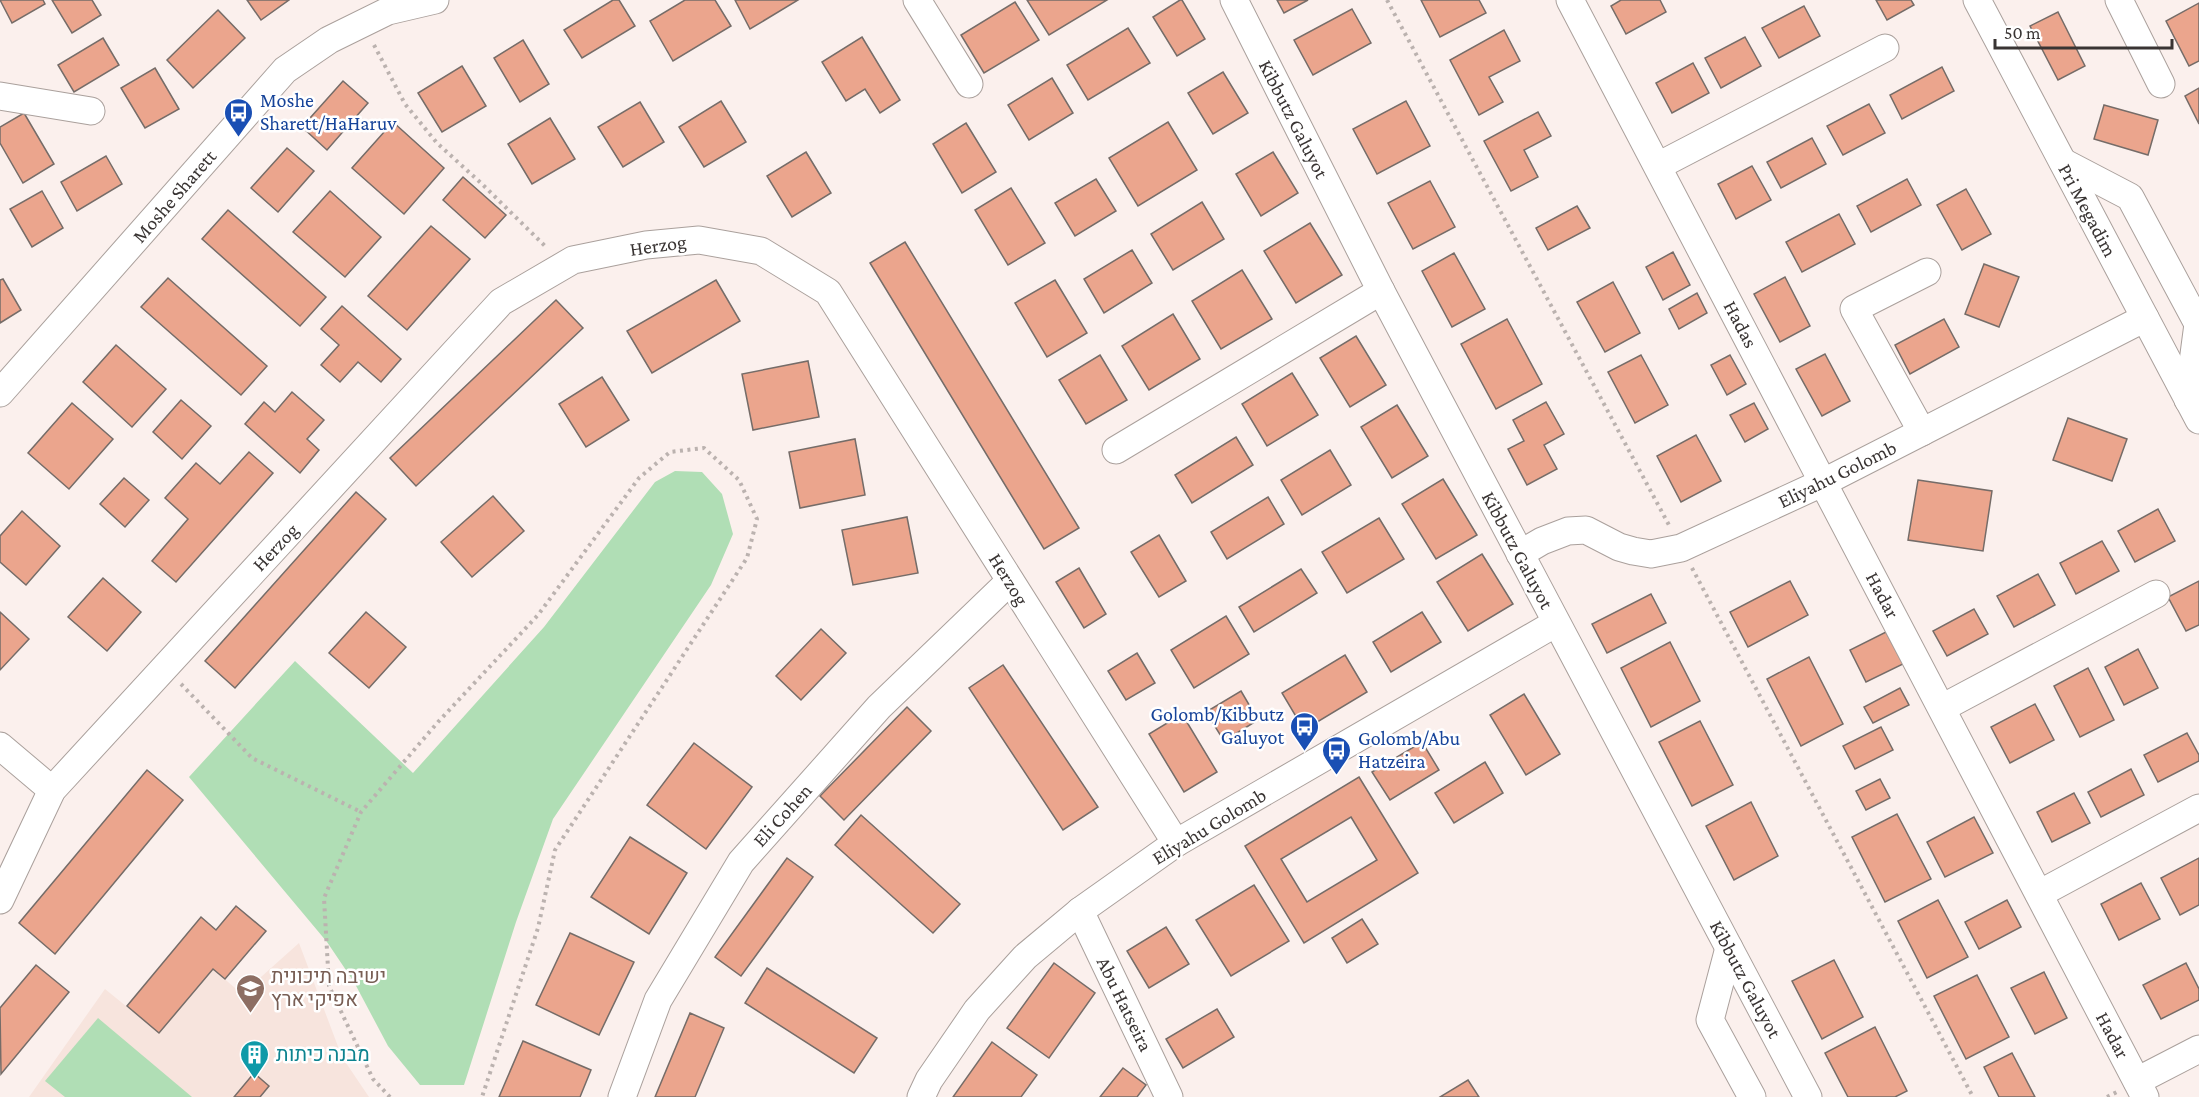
<svg xmlns="http://www.w3.org/2000/svg" width="2199" height="1097" viewBox="0 0 2199 1097" font-family="'Crimson Pro',Heebo,serif">
<style>
.built{fill:#f7e4dd}
.green{fill:#b0deb5}
.building{fill:#eba58d;stroke:#756c68;stroke-width:1.5;fill-rule:evenodd}
.lines{fill:none;stroke-linecap:round;stroke-linejoin:round}
.minor-casing{stroke:#aaa09c;stroke-width:29}
.path{stroke:#bbb2af;stroke-width:4;stroke-dasharray:3 4.5;stroke-linecap:butt}
.minor{stroke:#fff;stroke-width:27}
.labels{text-anchor:middle;dominant-baseline:central;stroke-width:5;stroke-linejoin:round;paint-order:stroke}
.transit-label{font-size:20px;fill:#164399;stroke:#fff;text-anchor:start}
.street-label{font-size:20px;fill:#393433;stroke:#fff}
.education-label{font-size:20px;fill:#785e54;stroke:#fff;text-anchor:start}
.culture-label{font-size:20px;fill:#0d838f;stroke:#fff;text-anchor:start}
</style>
<rect width="100%" height="100%" fill="#fbf0ed"/>
<!-- built -->
<polygon class="built" points="299,943 342,1057 369,1097 29,1097 105,989 159,1033 213,969 242,994"/>
<!-- green -->
<g class="green">
<polygon points="675,471 702,472 722,494 733,534 711,585 553,819 516,922 464,1085 420,1085 388,1046 354,982 327,942 189,777 295,661 413,773 544,627 655,482"/>
<polygon points="98,1018 192,1097 65,1097 45,1081"/>
</g>
<!-- building -->
<g class="building">
<polygon points="0,0 43,0 45,4 12,23"/>
<polygon points="52,0 92,0 101,15 72,33"/>
<polygon points="247,0 289,0 261,20"/>
<polygon points="613,0 619,0 635,26 582,58 564,30"/>
<polygon points="685,0 715,0 731,26 673,61 650,21"/>
<polygon points="735,0 798,0 750,29"/>
<polygon points="1027,0 1107,0 1049,35"/>
<polygon points="1180,0 1182,0 1205,39 1177,56 1153,17"/>
<polygon points="1277,0 1308,0 1284,13"/>
<polygon points="1421,0 1479,0 1486,13 1440,37"/>
<polygon points="1621,0 1660,0 1666,12 1626,34 1611,6"/>
<polygon points="1876,0 1911,0 1914,5 1887,20"/>
<polygon points="1015,2 1039,40 984,73 961,35"/>
<polygon points="2199,3 2199,61 2189,66 2166,21"/>
<polygon points="1804,6 1820,36 1779,58 1762,28"/>
<polygon points="1352,9 1371,43 1313,75 1294,40"/>
<polygon points="218,10 245,38 193,88 167,60"/>
<polygon points="2058,12 2085,66 2058,80 2030,26"/>
<polygon points="1128,28 1150,63 1088,100 1067,65"/>
<polygon points="1504,30 1520,61 1489,77 1503,102 1479,115 1450,60"/>
<polygon points="862,37 900,100 880,113 865,89 846,101 822,62"/>
<polygon points="1745,37 1761,66 1721,88 1705,58"/>
<polygon points="103,38 119,65 74,92 58,65"/>
<polygon points="523,40 549,84 520,102 494,58"/>
<polygon points="1693,63 1709,93 1672,113 1656,83"/>
<polygon points="462,66 486,106 442,132 418,93"/>
<polygon points="1942,67 1954,91 1902,119 1890,95"/>
<polygon points="155,68 179,109 145,128 121,88"/>
<polygon points="1223,72 1248,113 1213,134 1188,93"/>
<polygon points="1052,78 1073,113 1029,140 1008,105"/>
<polygon points="343,81 368,103 327,150 302,127"/>
<polygon points="2199,88 2199,124 2185,96"/>
<polygon points="721,101 746,142 704,167 679,127"/>
<polygon points="1406,101 1430,146 1377,174 1353,129"/>
<polygon points="640,102 664,142 623,167 598,127"/>
<polygon points="1869,104 1885,133 1843,155 1827,126"/>
<polygon points="2104,105 2158,120 2148,155 2094,139"/>
<polygon points="1538,112 1551,136 1524,150 1538,177 1511,191 1484,141"/>
<polygon points="24,113 54,164 23,183 0,143 0,127"/>
<polygon points="550,118 575,159 532,184 508,144"/>
<polygon points="393,122 444,168 404,214 352,168"/>
<polygon points="1168,122 1197,170 1138,206 1109,158"/>
<polygon points="966,123 996,172 962,193 933,144"/>
<polygon points="1812,138 1826,164 1781,188 1767,162"/>
<polygon points="287,148 314,171 278,212 251,188"/>
<polygon points="806,152 831,193 792,217 767,176"/>
<polygon points="1273,152 1298,193 1261,216 1236,174"/>
<polygon points="106,156 122,184 77,211 61,182"/>
<polygon points="1752,166 1771,200 1736,219 1718,184"/>
<polygon points="463,177 506,215 485,238 443,200"/>
<polygon points="1096,179 1116,211 1075,236 1055,203"/>
<polygon points="1907,179 1921,205 1871,232 1857,206"/>
<polygon points="1430,181 1455,227 1413,249 1388,203"/>
<polygon points="1011,188 1045,243 1008,265 975,210"/>
<polygon points="1966,189 1991,234 1962,250 1937,205"/>
<polygon points="42,191 63,228 32,247 10,209"/>
<polygon points="330,191 381,237 345,277 293,232"/>
<polygon points="1202,202 1224,239 1173,270 1151,234"/>
<polygon points="1577,206 1590,228 1548,250 1536,228"/>
<polygon points="228,210 326,297 300,326 202,239"/>
<polygon points="1839,214 1855,244 1802,272 1786,242"/>
<polygon points="1310,223 1342,275 1296,303 1264,251"/>
<polygon points="431,226 470,259 407,330 368,296"/>
<polygon points="905,242 1079,528 1044,549 870,263"/>
<polygon points="1132,250 1152,283 1104,313 1084,279"/>
<polygon points="1673,252 1690,285 1663,300 1646,267"/>
<polygon points="1454,253 1485,309 1452,327 1422,271"/>
<polygon points="1984,264 2019,277 1999,327 1965,314"/>
<polygon points="1242,270 1272,319 1221,349 1192,301"/>
<polygon points="1785,277 1810,326 1780,342 1754,294"/>
<polygon points="168,278 267,366 241,395 141,307"/>
<polygon points="3,279 21,310 0,323 0,280"/>
<polygon points="716,280 740,321 652,373 627,331"/>
<polygon points="1055,280 1087,333 1047,357 1015,303"/>
<polygon points="1613,282 1640,333 1605,352 1577,302"/>
<polygon points="1697,293 1707,313 1679,329 1669,309"/>
<polygon points="556,300 583,328 416,486 390,458"/>
<polygon points="342,306 401,359 381,382 358,362 340,382 321,365 339,345 321,329"/>
<polygon points="1173,314 1200,359 1149,390 1122,346"/>
<polygon points="1507,319 1542,384 1496,409 1461,344"/>
<polygon points="1944,319 1959,347 1910,374 1895,345"/>
<polygon points="1356,336 1386,385 1350,407 1320,358"/>
<polygon points="116,345 166,389 132,427 83,382"/>
<polygon points="1825,354 1850,401 1822,416 1796,369"/>
<polygon points="1100,355 1127,400 1086,424 1059,380"/>
<polygon points="1641,355 1668,405 1635,423 1608,372"/>
<polygon points="1730,355 1746,384 1727,395 1711,365"/>
<polygon points="808,361 819,417 753,430 742,374"/>
<polygon points="1292,373 1318,415 1267,446 1242,404"/>
<polygon points="602,377 629,420 586,447 559,404"/>
<polygon points="292,392 324,420 307,439 319,450 300,473 245,424 264,402 275,412"/>
<polygon points="181,400 211,426 182,459 153,432"/>
<polygon points="1546,402 1564,434 1544,445 1557,469 1527,485 1508,449 1524,441 1513,420"/>
<polygon points="72,403 113,439 69,489 28,453"/>
<polygon points="1754,403 1768,429 1745,442 1730,415"/>
<polygon points="1397,405 1428,456 1392,478 1361,427"/>
<polygon points="2068,418 2127,439 2112,481 2053,460"/>
<polygon points="1696,435 1721,481 1681,502 1657,456"/>
<polygon points="1236,437 1253,465 1192,503 1175,475"/>
<polygon points="855,439 865,495 800,508 789,452"/>
<polygon points="1330,450 1351,485 1302,515 1281,480"/>
<polygon points="249,452 273,473 176,582 152,561 188,519 165,498 196,463 220,484"/>
<polygon points="124,478 149,500 125,527 100,504"/>
<polygon points="1443,479 1477,535 1436,559 1402,504"/>
<polygon points="1918,480 1992,491 1983,551 1908,540"/>
<polygon points="356,492 386,519 235,688 205,661"/>
<polygon points="493,496 524,531 472,577 441,542"/>
<polygon points="1268,497 1284,524 1227,559 1211,532"/>
<polygon points="2158,509 2175,541 2135,562 2118,531"/>
<polygon points="22,511 60,546 26,585 0,562 0,536"/>
<polygon points="907,517 918,573 853,585 842,530"/>
<polygon points="1379,518 1404,559 1347,593 1322,552"/>
<polygon points="1159,535 1186,581 1159,597 1131,552"/>
<polygon points="2102,541 2119,571 2076,594 2060,563"/>
<polygon points="1482,554 1513,604 1468,631 1437,582"/>
<polygon points="1079,568 1106,614 1084,628 1056,582"/>
<polygon points="1301,569 1317,593 1254,632 1239,607"/>
<polygon points="2038,574 2055,605 2014,627 1997,596"/>
<polygon points="103,578 141,612 107,651 68,617"/>
<polygon points="1790,581 1808,615 1748,647 1730,612"/>
<polygon points="2199,581 2199,625 2186,631 2168,597"/>
<polygon points="1651,594 1666,623 1607,653 1592,624"/>
<polygon points="1974,609 1988,634 1947,656 1933,631"/>
<polygon points="0,612 29,639 0,670"/>
<polygon points="366,612 406,647 369,688 329,653"/>
<polygon points="1422,612 1441,642 1391,672 1373,642"/>
<polygon points="1226,616 1249,654 1194,688 1171,650"/>
<polygon points="821,629 846,653 801,700 776,676"/>
<polygon points="1886,632 1903,664 1866,682 1850,650"/>
<polygon points="1670,642 1700,701 1651,727 1621,668"/>
<polygon points="2138,649 2158,688 2124,705 2105,667"/>
<polygon points="1137,653 1155,683 1126,700 1108,671"/>
<polygon points="1345,655 1367,692 1304,730 1282,693"/>
<polygon points="1809,657 1843,724 1801,746 1767,679"/>
<polygon points="1003,665 1098,807 1063,830 969,688"/>
<polygon points="2088,668 2114,720 2080,737 2054,686"/>
<polygon points="1900,688 1909,705 1873,723 1864,707"/>
<polygon points="1241,691 1258,720 1224,741 1206,712"/>
<polygon points="1524,694 1560,754 1526,775 1490,715"/>
<polygon points="2035,704 2054,740 2010,763 1991,727"/>
<polygon points="907,707 931,731 844,820 820,796"/>
<polygon points="1182,714 1217,772 1184,792 1149,734"/>
<polygon points="1700,721 1733,785 1692,806 1659,742"/>
<polygon points="1881,727 1893,750 1855,769 1843,746"/>
<polygon points="2187,733 2199,755 2199,761 2158,782 2144,755"/>
<polygon points="1422,742 1439,770 1390,800 1372,772"/>
<polygon points="694,743 752,787 706,849 647,805"/>
<polygon points="1485,762 1503,793 1454,823 1435,793"/>
<polygon points="2131,769 2144,795 2101,817 2088,792"/>
<polygon points="147,770 183,800 55,954 19,923"/>
<path d="M1359 777 1418 873 1304 943 1245 846ZM1351 817 1377 860 1307 902 1281 859Z"/>
<polygon points="1880,779 1890,798 1866,810 1856,791"/>
<polygon points="2074,793 2090,823 2052,842 2037,812"/>
<polygon points="1751,802 1778,856 1734,880 1706,826"/>
<polygon points="1897,814 1931,879 1885,902 1852,837"/>
<polygon points="861,815 960,904 933,933 835,845"/>
<polygon points="1974,817 1993,853 1945,877 1927,842"/>
<polygon points="630,837 687,873 649,934 591,897"/>
<polygon points="787,858 813,877 741,976 715,957"/>
<polygon points="2199,858 2199,905 2180,915 2161,878"/>
<polygon points="2141,883 2160,919 2119,940 2101,904"/>
<polygon points="1254,885 1289,941 1231,976 1196,920"/>
<polygon points="1938,900 1968,957 1927,978 1898,921"/>
<polygon points="2007,900 2021,927 1979,949 1965,922"/>
<polygon points="236,906 266,931 225,979 213,969 159,1033 127,1006 201,917 216,930"/>
<polygon points="1362,919 1378,944 1347,963 1332,938"/>
<polygon points="1166,927 1189,964 1149,988 1127,951"/>
<polygon points="570,933 634,962 599,1035 536,1005"/>
<polygon points="1834,960 1863,1017 1822,1039 1792,981"/>
<polygon points="1054,963 1095,993 1049,1058 1007,1028"/>
<polygon points="2186,963 2199,989 2199,1000 2161,1019 2143,985"/>
<polygon points="36,965 69,992 1,1074 0,1008"/>
<polygon points="767,968 877,1038 854,1073 745,1003"/>
<polygon points="2044,972 2067,1018 2035,1034 2011,988"/>
<polygon points="1977,975 2009,1037 1966,1059 1934,996"/>
<polygon points="1217,1009 1234,1037 1183,1068 1166,1039"/>
<polygon points="690,1013 724,1028 695,1097 655,1097"/>
<polygon points="1875,1027 1907,1091 1895,1097 1848,1097 1825,1053"/>
<polygon points="523,1041 591,1070 580,1097 499,1097"/>
<polygon points="992,1042 1037,1075 1021,1097 953,1097"/>
<polygon points="2012,1053 2035,1097 1999,1097 1984,1067"/>
<polygon points="1123,1068 1146,1085 1137,1097 1100,1097"/>
<polygon points="254,1073 269,1086 260,1097 234,1097"/>
<polygon points="1468,1080 1479,1097 1440,1097"/>
</g>
<g class="lines">
<defs>
<g id="minor">
<polyline points="917,0 969,84"/>
<polyline points="1234,0 1381,291 1808,1097"/>
<polyline points="1570,0 2145,1097"/>
<polyline points="1977,0 2199,420"/>
<polyline points="2119,0 2161,84"/>
<polyline points="0,96 91,111"/>
<polyline points="2063,162 2130,197 2198,324 2188,400"/>
<polyline points="1658,166 1885,48"/>
<polyline points="0,393 285,70 329,40 388,11 435,0"/>
<polyline points="1922,432 1854,309 1927,272"/>
<polyline points="1116,450 1381,291"/>
<polyline points="1520,554 1542,541 1568,531 1586,530 1619,547 1633,551 1651,554 1681,548 1824,482 2145,318"/>
<polyline points="1942,708 2156,594"/>
<polyline points="0,746 52,790"/>
<polyline points="2039,894 2199,808"/>
<polyline points="0,900 52,790 501,302 573,260 646,245 699,240 761,251 828,292 1176,843"/>
<polyline points="1080,911 1169,1097"/>
<polyline points="1729,948 1710,1020 1752,1097"/>
<polyline points="2137,1081 2199,1049"/>
<polyline points="622,1097 658,1000 741,862 879,707 1010,581"/>
<polyline points="921,1097 929,1080 977,1010 1025,957 1080,911 1176,843 1556,623"/>
</g>
</defs>
<!-- minor casing -->
<use href="#minor" class="minor-casing"/>
<!-- path -->
<g class="path">
<polyline points="1387,0 1670,527"/>
<polyline points="374,45 405,104 437,143 482,184 546,247"/>
<polyline points="1692,568 1973,1097"/>
<polyline points="181,684 252,758 361,812"/>
<polyline points="390,1097 373,1079 329,986 324,898 361,812 438,722 538,615 639,478 670,452 704,448 739,480 757,519 747,558 555,850 538,928 482,1097"/>
<polyline points="2107,1097 2117,1092"/>
</g>
<!-- minor -->
<use href="#minor" class="minor"/>
</g>
<!-- icons -->
<defs>
<symbol id="bus-pin" viewBox="-11 -11 22 30"><path d="M0 17L-7.5 6A9.5 9.5 0 1 1 7.5 6Z" fill="#1a4fb4" stroke="#fff"/><path d="M-5-6H5V4H4V6H2V4H-2V6H-4V4H-5ZM-3.5-4V0h7V-4ZM-3.5 1.2v1.5H-2V1.2ZM2 1.2v1.5H3.5V1.2Z" fill="#fff"/></symbol>
<symbol id="school-pin" viewBox="-11 -11 22 30"><path d="M0 17L-7.5 6A9.5 9.5 0 1 1 7.5 6Z" fill="#8d6e63" stroke="#fff"/><path d="M0-5L7-2L0 1L-7-2ZM-4 1L0 2.5L4 1V4Q0 6-4 4Z" fill="#fff"/></symbol>
<symbol id="building-pin" viewBox="-11 -11 22 30"><path d="M0 17L-7.5 6A9.5 9.5 0 1 1 7.5 6Z" fill="#0f9aa8" stroke="#fff"/><path d="M-4-6H4V6H1V3H-1V6H-4ZM-2.5-4.3h1.7v1.8h-1.7ZM.8-4.3h1.7v1.8H.8ZM-2.5-1h1.7V.8h-1.7ZM.8-1h1.7V.8H.8Z" fill="#fff"/></symbol>
</defs>
<g fill-rule="evenodd">
<use href="#bus-pin" x="222" y="96" width="33" height="45"/>
<use href="#bus-pin" x="1288" y="710" width="33" height="45"/>
<use href="#bus-pin" x="1320" y="734" width="33" height="45"/>
<use href="#school-pin" x="234" y="972" width="33" height="45"/>
<use href="#building-pin" x="238" y="1038" width="33" height="45"/>
</g>
<g class="labels">
<!-- transit labels -->
<g class="transit-label">
<text x="260" y="100">Moshe<tspan x="260" dy="23">Sharett/HaHaruv</tspan></text>
<text x="1284" y="714" text-anchor="end">Golomb/Kibbutz<tspan x="1284" dy="23">Galuyot</tspan></text>
<text x="1358" y="738">Golomb/Abu<tspan x="1358" dy="23">Hatzeira</tspan></text>
</g>
<!-- street labels -->
<g class="street-label">
<text transform="translate(1294 119) rotate(63)">Kibbutz Galuyot</text>
<text transform="translate(174 196) rotate(-49)">Moshe Sharett</text>
<text transform="translate(2088 210) rotate(62)">Pri Megadim</text>
<text transform="translate(658 245) rotate(-8)">Herzog</text>
<text transform="translate(1741 324) rotate(62)">Hadas</text>
<text transform="translate(1837 474) rotate(-26)">Eliyahu Golomb</text>
<text transform="translate(275 547) rotate(-47)">Herzog</text>
<text transform="translate(1518 550) rotate(62)">Kibbutz Galuyot</text>
<text transform="translate(1009 579) rotate(58)">Herzog</text>
<text transform="translate(1883 595) rotate(62)">Hadar</text>
<text transform="translate(782 815) rotate(-48)">Eli Cohen</text>
<text transform="translate(1209 826) rotate(-31)">Eliyahu Golomb</text>
<text transform="translate(1746 979) rotate(62)">Kibbutz Galuyot</text>
<text transform="translate(1125 1004) rotate(64)">Abu Hatseira</text>
<text transform="translate(2113 1035) rotate(62)">Hadar</text>
</g>
<!-- education labels -->
<g class="education-label">
<text x="271" y="976">ישיבה תיכונית<tspan x="271" dy="23">אפיקי ארץ</tspan></text>
</g>
<!-- culture labels -->
<g class="culture-label">
<text x="276" y="1054">מבנה כיתות</text>
</g>
</g>
<!-- scale -->
<path d="M1995 39v9h177v-9" fill="none" stroke="#393433" stroke-width="3"/>
<text x="2004" y="39" font-size="18" fill="#393433" stroke="#ffffff" stroke-width="4.5" paint-order="stroke">50 m</text>
</svg>
